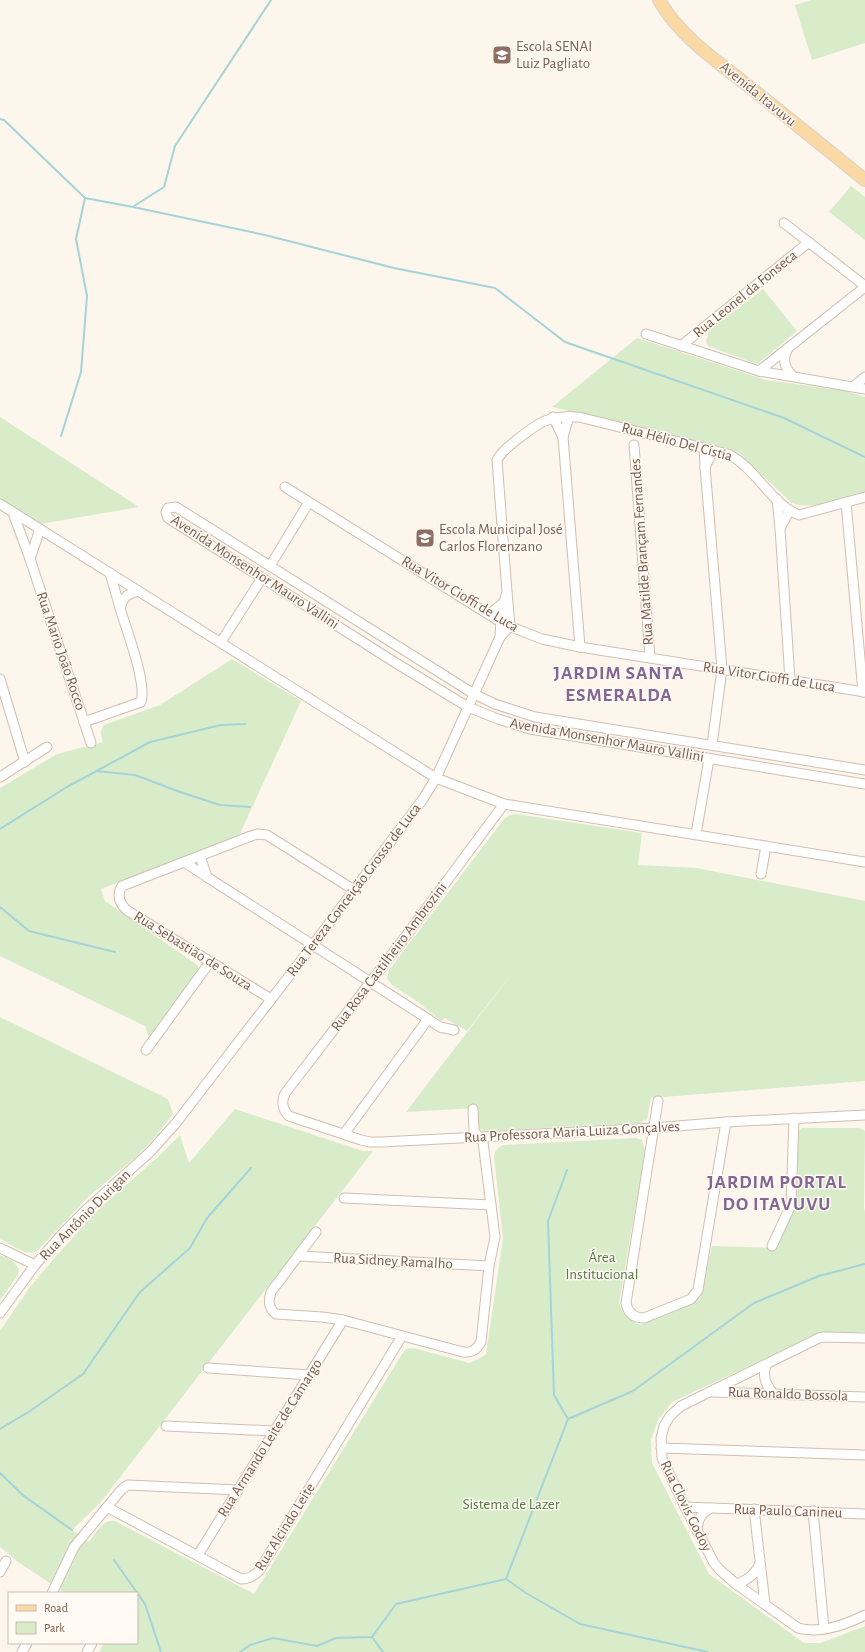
<svg xmlns="http://www.w3.org/2000/svg" width="865" height="1652" viewBox="0 0 865 1652" font-family="'Alegreya Sans',sans-serif">
<style>
.green{fill:#d8ecc9}
.lines{fill:none;stroke-linecap:round;stroke-linejoin:round}
.stream{stroke:#a5d3da;stroke-width:2}
.minor-casing{stroke:#d1beb0;stroke-width:11}
.major-casing{stroke:#dad1cd;stroke-width:14}
.minor{stroke:#fff;stroke-width:9}
.major{stroke:#fbd9a5;stroke-width:12}
.labels{text-anchor:middle;dominant-baseline:central;stroke-width:3;stroke-linejoin:round;paint-order:stroke}
.education-label{font-size:15px;fill:#785e54;stroke:#fffaf3;text-anchor:start}
.street-label{font-size:15px;fill:#7a5c4d;stroke:#fffaf3}
.park-label{font-size:15px;fill:#537a41;stroke:#fffaf3}
.district-label{font-size:19px;font-weight:bold;letter-spacing:1px;fill:#846695;stroke:#fffaf3}
</style>
<rect width="100%" height="100%" fill="#fdf6ec"/>
<!-- green -->
<g class="green">
<polygon points="811,0 865,0 865,43 812,60 795,5"/>
<polygon points="851,186 865,197 865,240 829,212"/>
<polygon points="763,289 797,331 757,364 708,346 706,342 709,331"/>
<path d="M637 338 766 380 847 391 865 397V492C841 495 816 512 792 503L739 453 731 449 552 407Z"/>
<polygon points="0,417 139,507 40,524 0,498"/>
<path d="M232 659 301 701 239 836 101 889 105 901 196 964 198 967V972L149 1038 145 1026 0 956V788L57 754 103 742C101 735 99 732 104 725L160 705Z"/>
<polygon points="516,814 642,833 638,865 697,868 865,901 865,1081 651,1098 647,1119 640,1123 483,1131 478,1127 476,1108 406,1112 514,971 467,1031 445,1018 441,1021 418,1002 392,985 387,978 389,970 504,819 510,815"/>
<path d="M0 1017 168 1099 173 1114 157 1135 138 1155 89 1196 37 1251C27 1257 10 1244 0 1239Z"/>
<path d="M235 1109 363 1151H373L100 1503 72 1530 89 1542C96 1533 102 1519 115 1521L254 1594 402 1354 406 1349 414 1348 469 1363 479 1359 486 1354 503 1238 494 1157C495 1150 497 1148 503 1145L637 1138 642 1140 645 1151 619 1303C623 1315 629 1320 640 1325L697 1301 701 1296 712 1246 777 1248 796 1205 798 1135 799 1131 802 1128H859L865 1131 864 1208 865 1212V1332L817 1333 775 1354 672 1402 658 1420 651 1440 652 1463 709 1574 804 1643H821L865 1626V1652H99L104 1643H137V1593H65L18 1562 0 1547V1331L30 1287 57 1255 99 1209 159 1156 180 1135 189 1163Z"/>
<polygon points="0,1255 12,1260 19,1269 18,1275 0,1300"/>
</g>
<g class="lines">
<!-- stream -->
<g class="stream">
<polyline points="0,119 4,120 85,198 133,207 265,235 394,268 495,288 565,342 784,418 865,457"/>
<polyline points="134,206 164,187 175,146 271,0"/>
<polyline points="61,436 81,372 87,296 76,239 85,198"/>
<polyline points="96,771 135,775 180,792 220,805 250,807"/>
<polyline points="0,829 67,787 150,742 221,725 245,724"/>
<polyline points="0,907 29,931 115,952"/>
<polyline points="568,1419 633,1391 754,1303 819,1276 865,1264"/>
<polyline points="0,1429 30,1411 83,1374 140,1292 190,1248 207,1218 251,1168"/>
<polyline points="0,1473 24,1496 72,1530"/>
<polyline points="114,1560 145,1604 161,1652"/>
<polyline points="506,1579 526,1593 580,1624 708,1652"/>
<polyline points="372,1637 383,1652"/>
<polyline points="240,1652 250,1645 273,1638 317,1646 336,1638 372,1637 396,1604 506,1579 568,1419 554,1395 548,1221 567,1170"/>
</g>
<defs>
<g id="minor">
<polyline points="784,223 865,286"/>
<polyline points="646,334 759,371 865,389"/>
<polyline points="681,346 809,242"/>
<path d="M788 348C782 360 784 368 794 377"/>
<polyline points="759,371 865,287"/>
<polyline points="854,386 865,377"/>
<polyline points="553,417 563,437 569,416"/>
<polyline points="563,437 580,647"/>
<polyline points="634,445 650,658"/>
<polyline points="704,449 705,467 713,451"/>
<polyline points="705,467 722,669 712,745"/>
<polyline points="285,487 504,624 542,639 580,647 865,692"/>
<polyline points="777,499 780,528 790,510"/>
<polyline points="846,502 863,692"/>
<polyline points="0,504 436,778 504,804 865,862"/>
<polyline points="13,513 30,559 40,529"/>
<polyline points="780,528 790,680"/>
<polyline points="30,559 91,743"/>
<polyline points="270,566 309,502"/>
<path d="M110 573 120 608C123 596 128 594 139 591"/>
<path d="M507 592 497 460C501 452 508 447 514 442 538 423 547 415 579 417L728 454C755 467 773 506 799 515L865 497"/>
<polyline points="490,614 504,602 507,592 510,626 500,637 501,621 504,602"/>
<polyline points="221,642 262,578"/>
<polyline points="0,679 25,762"/>
<path d="M84 722 141 702C147 682 126 629 120 608"/>
<polyline points="865,770 535,717 495,704 474,694 176,507 168,508 166,512 168,518 391,660 468,707 498,719 530,729 865,784"/>
<polyline points="0,777 47,747"/>
<path d="M504 804 409 932 286 1092C281 1100 282 1109 289 1116L361 1140 370 1142H381L654 1128 726 1122 865 1115"/>
<polyline points="696,834 709,759"/>
<polyline points="184,862 207,877 200,856"/>
<polyline points="761,874 766,846"/>
<polyline points="207,877 428,1019 440,1027 454,1030"/>
<path d="M271 999 128 911C120 905 116 895 122 886L251 836 258 834 267 835 354 890"/>
<polyline points="146,1050 210,962"/>
<path d="M658 1101 626 1303C628 1313 634 1318 644 1318L691 1299 698 1290 726 1122"/>
<polyline points="344,1134 428,1019"/>
<polyline points="344,1198 491,1205"/>
<path d="M316 1232 271 1292C268 1301 268 1308 276 1314L322 1317 343 1320 463 1352C472 1353 476 1350 481 1342L489 1266 495 1237 483 1142 474 1131 473 1109"/>
<polyline points="772,1246 791,1205 794,1118"/>
<polyline points="0,1248 35,1265"/>
<polyline points="298,1256 489,1266"/>
<polyline points="0,1313 35,1265 65,1231 87,1209 150,1152 176,1123 313,945 354,890 423,799 436,778 500,637"/>
<path d="M865 1338 824 1337 819 1338 681 1406 670 1416 664 1426 661 1438 662 1458 685 1507 714 1563 720 1570 736 1584 798 1628C820 1634 845 1625 865 1615"/>
<path d="M766 1365C762 1377 766 1386 774 1394"/>
<polyline points="208,1368 309,1375"/>
<polyline points="712,1392 865,1397"/>
<polyline points="166,1426 274,1431"/>
<polyline points="661,1448 865,1455"/>
<path d="M107 1507 241 1579C249 1579 253 1576 259 1571L402 1336"/>
<polyline points="685,1507 865,1514"/>
<polyline points="754,1509 765,1604"/>
<polyline points="813,1511 824,1629"/>
<path d="M697 1530C698 1519 701 1513 711 1508"/>
<polyline points="198,1555 343,1320"/>
<polyline points="0,1572 6,1561"/>
<path d="M736 1584C748 1580 754 1575 760 1564"/>
<polyline points="52,1593 74,1547 122,1489 128,1485 238,1490"/>
<polyline points="22,1652 27,1643"/>
<polyline points="87,1652 92,1643"/>
</g>
<path id="major" d="M659 0C680 37 718 62 751 88 789 119 827 149 865 180"/>
</defs>
<!-- minor casing -->
<use href="#minor" class="minor-casing"/>
<!-- major casing -->
<use href="#major" class="major-casing"/>
<!-- minor -->
<use href="#minor" class="minor"/>
<!-- major -->
<use href="#major" class="major"/>
</g>
<!-- icons -->
<defs>
<symbol id="university-square" viewBox="-11 -11 22 22"><rect x="-9" y="-9" width="18" height="18" rx="4" fill="#8d6e63" stroke="#fffaf3"/><path d="M0-5L7-2L0 1L-7-2ZM-4 1L0 2.5L4 1V4Q0 6-4 4Z" fill="#fff"/></symbol>
<symbol id="school-square" viewBox="-11 -11 22 22"><rect x="-9" y="-9" width="18" height="18" rx="4" fill="#8d6e63" stroke="#fffaf3"/><path d="M0-5L7-2L0 1L-7-2ZM-4 1L0 2.5L4 1V4Q0 6-4 4Z" fill="#fff"/></symbol>
</defs>
<g fill-rule="evenodd">
<use href="#university-square" x="491" y="44" width="22" height="22"/>
<use href="#school-square" x="414" y="527" width="22" height="22"/>
</g>
<g class="labels">
<!-- education labels -->
<g class="education-label">
<text x="516" y="46">Escola SENAI<tspan x="516" dy="17">Luiz Pagliato</tspan></text>
<text x="439" y="529">Escola Municipal José<tspan x="439" dy="17">Carlos Florenzano</tspan></text>
</g>
<!-- street labels -->
<g class="street-label">
<text transform="translate(758 94) rotate(39)">Avenida Itavuvu</text>
<text transform="translate(745 294) rotate(-39)">Rua Leonel da Fonseca</text>
<text transform="translate(677 442) rotate(15)">Rua Hélio Del Cístia</text>
<text transform="translate(642 552) rotate(-94)">Rua Matilde Brançam Fernandes</text>
<text transform="translate(255 572) rotate(33)">Avenida Monsenhor Mauro Vallini</text>
<text transform="translate(460 594) rotate(31)">Rua Vitor Cioffi de Luca</text>
<text transform="translate(61 651) rotate(71)">Rua Mario João Rocco</text>
<text transform="translate(769 677) rotate(9)">Rua Vitor Cioffi de Luca</text>
<text transform="translate(607 740) rotate(10)">Avenida Monsenhor Mauro Vallini</text>
<text transform="translate(354 890) rotate(-53)">Rua Tereza Conceição Grosso de Luca</text>
<text transform="translate(193 951) rotate(32)">Rua Sebastião de Souza</text>
<text transform="translate(389 957) rotate(-53)">Rua Rosa Castilheiro Ambrozini</text>
<text transform="translate(572 1132) rotate(-3)">Rua Professora Maria Luiza Gonçalves</text>
<text transform="translate(85 1215) rotate(-45)">Rua Antônio Durigan</text>
<text transform="translate(393 1261) rotate(3)">Rua Sidney Ramalho</text>
<text transform="translate(788 1394) rotate(2)">Rua Ronaldo Bossola</text>
<text transform="translate(270 1438) rotate(-58)">Rua Armando Leite de Camargo</text>
<text transform="translate(686 1506) rotate(64)">Rua Clovis Godoy</text>
<text transform="translate(788 1511) rotate(2)">Rua Paulo Canineu</text>
<text transform="translate(285 1527) rotate(-58)">Rua Alcindo Leite</text>
</g>
<!-- park labels -->
<g class="park-label">
<text x="602" y="1257">Área<tspan x="602" dy="17">Institucional</tspan></text>
<text x="511" y="1504">Sistema de Lazer</text>
</g>
<!-- district labels -->
<g class="district-label">
<text x="619" y="673">JARDIM SANTA<tspan x="619" dy="22">ESMERALDA</tspan></text>
<text x="777" y="1182">JARDIM PORTAL<tspan x="777" dy="22">DO ITAVUVU</tspan></text>
</g>
</g>
<!-- legend -->
<rect x="8" y="1592" width="130" height="52" fill="#fffaf3" stroke="#cabbb1"/>
<rect x="16" y="1605" width="20" height="6" fill="#fbd9a5" stroke="#cabbb1"/>
<text x="44" y="1612" font-size="12" fill="#7a5c4d">Road</text>
<rect x="16" y="1622" width="20" height="12" fill="#d8ecc9" stroke="#cabbb1"/>
<text x="44" y="1632" font-size="12" fill="#7a5c4d">Park</text>
</svg>
